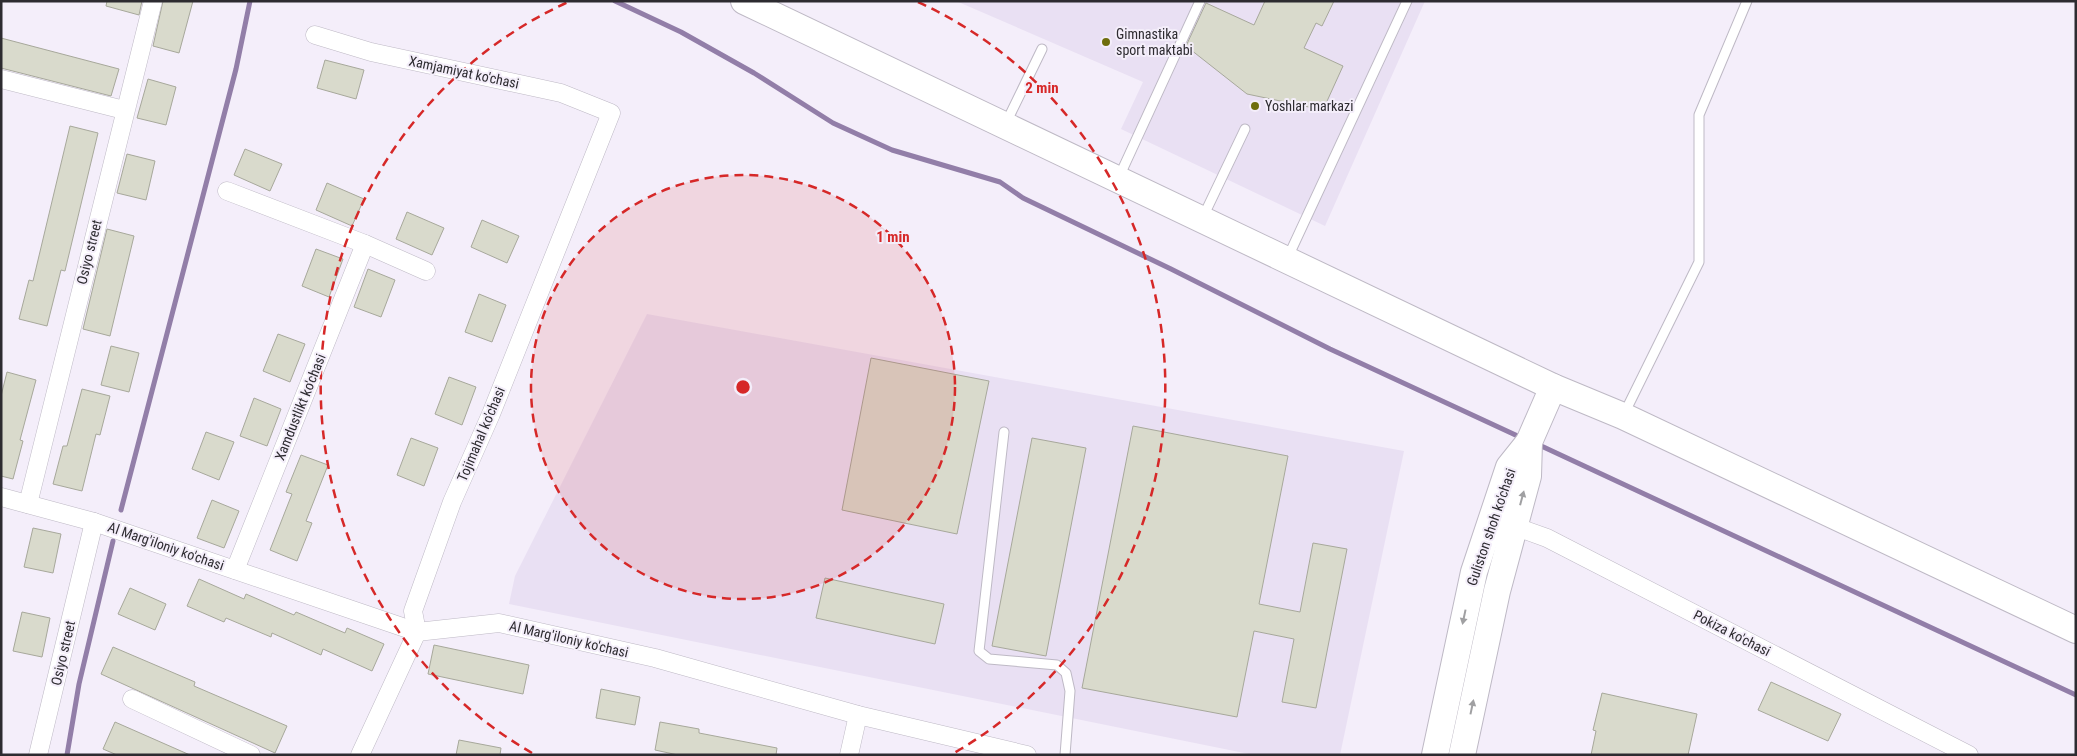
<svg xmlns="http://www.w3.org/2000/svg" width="2077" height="756" viewBox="0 0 2077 756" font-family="'Roboto Condensed',sans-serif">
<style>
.built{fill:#e9e0f3}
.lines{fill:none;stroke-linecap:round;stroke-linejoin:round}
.stream{stroke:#927ea8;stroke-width:5}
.building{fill:#d9dacc;stroke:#a7a89b}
.lane-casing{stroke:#beb9c5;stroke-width:11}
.street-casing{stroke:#beb9c5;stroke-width:19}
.secondary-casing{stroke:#beb9c5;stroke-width:28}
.lane{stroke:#fff;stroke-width:9}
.street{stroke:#fff;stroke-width:18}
.secondary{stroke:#fff;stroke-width:26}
.oneway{fill:#a0a0a2}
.ring{fill:none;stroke:#d62828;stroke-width:2.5;stroke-dasharray:9 6}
.poi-dot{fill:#6e6d0c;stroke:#f4eefa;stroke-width:2}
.labels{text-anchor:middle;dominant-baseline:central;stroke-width:4;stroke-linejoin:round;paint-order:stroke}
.poi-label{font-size:14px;fill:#2d2b30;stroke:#f4eefa;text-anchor:start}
.street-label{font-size:14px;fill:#2d2b30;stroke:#f4eefa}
.centre{fill:#d62828;stroke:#f4eefa;stroke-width:2.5}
.ring-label{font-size:15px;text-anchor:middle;font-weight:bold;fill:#d62828;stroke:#f4eefa;stroke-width:4;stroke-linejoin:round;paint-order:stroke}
</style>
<rect width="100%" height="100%" fill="#f4eefa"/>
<!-- built -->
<g class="built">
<polygon points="956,1 1425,1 1325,226 1121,129 1143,82"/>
<polygon points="647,314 1404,451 1340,755 1254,755 509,604 515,576"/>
</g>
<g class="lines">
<!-- stream -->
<g class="stream">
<polyline points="615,1 681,32 754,73 833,123 892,150 1000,182 1023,198 1171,269 1330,349 1522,438"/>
<polyline points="1537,444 2076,695"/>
<polyline points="121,510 236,69 250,1"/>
<polyline points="67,755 79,684 113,541"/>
</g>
</g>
<!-- building -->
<g class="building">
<polygon points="107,1 142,1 139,15 106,6"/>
<polygon points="163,1 193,1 179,53 153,46"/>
<polygon points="1265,1 1334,1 1322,26 1316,23 1304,48 1343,66 1323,110 1247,94 1186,46 1206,3 1254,25"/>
<polygon points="1,38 119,69 111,96 1,68"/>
<polygon points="325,60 364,70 356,99 317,88"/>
<polygon points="148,79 176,87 166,125 137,118"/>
<polygon points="70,126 98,133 65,271 61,270 47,326 19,319 29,280 33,281"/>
<polygon points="245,149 282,164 270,191 234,175"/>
<polygon points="127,154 155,161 146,200 117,193"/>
<polygon points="327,183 364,199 352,226 316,210"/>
<polygon points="407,212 444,228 432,255 396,239"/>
<polygon points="482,220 519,236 507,263 471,247"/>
<polygon points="107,229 134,236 110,336 83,329"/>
<polygon points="316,249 343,259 329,297 302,286"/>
<polygon points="368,269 395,280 381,317 354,307"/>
<polygon points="479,294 506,305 492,342 465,332"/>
<polygon points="278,334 305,344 290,382 263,371"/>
<polygon points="111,346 139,353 129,392 101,385"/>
<polygon points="871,358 989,381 957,534 842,510"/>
<polygon points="7,372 36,380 20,440 23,441 13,479 1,476 1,396"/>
<polygon points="449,377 476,387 462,425 435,414"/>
<polygon points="82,389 110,396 100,435 96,434 82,491 53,484 63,446 67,446"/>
<polygon points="254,398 281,409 267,446 240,436"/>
<polygon points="1133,426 1288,456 1259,604 1300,612 1313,543 1347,549 1316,708 1282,702 1294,639 1254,631 1237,717 1082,688"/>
<polygon points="206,432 234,442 219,480 192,469"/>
<polygon points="411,438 438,448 424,486 397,475"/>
<polygon points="1032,438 1086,448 1046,656 992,646"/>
<polygon points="301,455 328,465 306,521 312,523 297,561 270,550 292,494 286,492"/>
<polygon points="212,500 239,511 224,548 197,538"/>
<polygon points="33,528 61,534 53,573 24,567"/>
<polygon points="825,578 944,604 935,644 816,618"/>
<polygon points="199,579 244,599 246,594 294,615 296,612 345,633 347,628 384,644 372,671 323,649 321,655 272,633 271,637 226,618 224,622 187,606"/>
<polygon points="130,588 166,604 155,630 118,614"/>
<polygon points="22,612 50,618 42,657 13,651"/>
<polygon points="434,645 529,665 523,694 428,674"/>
<polygon points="113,647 195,682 194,686 287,726 275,753 101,674"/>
<polygon points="1771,682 1841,714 1828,741 1758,710"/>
<polygon points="601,689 640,697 635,725 596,718"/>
<polygon points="1602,693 1697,714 1688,755 1591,755 1596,731 1593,730"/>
<polygon points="115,722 190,755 117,755 103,749"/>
<polygon points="660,722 699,729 699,733 777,748 776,755 678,755 655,750"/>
<polygon points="459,740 501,748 500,755 456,755"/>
</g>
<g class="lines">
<defs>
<g id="lane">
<polyline points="1006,123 1042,49"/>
<polyline points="1119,177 1200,1"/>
<polyline points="1203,217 1245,129"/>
<polyline points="1288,257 1407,1"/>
<polyline points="1624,414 1699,262 1699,115 1747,1"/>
<polyline points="1004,432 979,651 989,659 1057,665 1066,673 1070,691 1065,755"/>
</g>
<g id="street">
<polyline points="315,35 371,52 561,93 611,113 491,414 452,502 413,611 417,632 360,755"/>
<polyline points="1,79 124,110"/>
<polyline points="227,191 365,244 426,271"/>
<polyline points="1,497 94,522 417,632 499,623 655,658 858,715 1027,755"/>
<polyline points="28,504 153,1"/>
<polyline points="1505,523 1547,538 1969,755"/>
<polyline points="235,570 365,244"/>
<polyline points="132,699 251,755"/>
<polyline points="38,755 94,522"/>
<polyline points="849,755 858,715"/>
</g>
<g id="secondary">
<polyline points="744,1 1553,387 1623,416 2076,630"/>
<polyline points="1435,755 1474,572 1509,467 1529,442 1553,387"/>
<polyline points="1462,755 1497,591 1528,476 1529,442"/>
</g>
</defs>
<!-- lane casing -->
<use href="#lane" class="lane-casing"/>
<!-- street casing -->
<use href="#street" class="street-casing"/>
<!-- secondary casing -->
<use href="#secondary" class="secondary-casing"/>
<!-- lane -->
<use href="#lane" class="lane"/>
<!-- street -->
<use href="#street" class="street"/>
<!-- secondary -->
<use href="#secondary" class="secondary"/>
</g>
<!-- one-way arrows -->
<defs><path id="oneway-solid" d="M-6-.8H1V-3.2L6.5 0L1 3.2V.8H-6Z" transform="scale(1.25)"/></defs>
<g class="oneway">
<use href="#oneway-solid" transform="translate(1522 498) rotate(-75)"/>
<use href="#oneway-solid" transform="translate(1464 617) rotate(102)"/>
<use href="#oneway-solid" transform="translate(1472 707) rotate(-78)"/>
</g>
<!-- distance rings -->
<circle cx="743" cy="387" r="212" fill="#d62828" fill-opacity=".12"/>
<g class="ring">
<circle cx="743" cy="387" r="212"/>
<path d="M532 753A423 423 0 0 1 568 2M918 2A423 423 0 0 1 954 753"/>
</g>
<!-- markers -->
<g class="poi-dot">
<circle cx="1106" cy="42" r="5"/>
<circle cx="1255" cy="106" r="5"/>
</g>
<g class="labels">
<!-- poi labels -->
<g class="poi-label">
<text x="1116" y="34">Gimnastika<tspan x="1116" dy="16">sport maktabi</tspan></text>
<text x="1265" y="106">Yoshlar markazi</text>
</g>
<!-- street labels -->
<g class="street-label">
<text transform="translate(464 72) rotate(12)">Xamjamiyat ko'chasi</text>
<text transform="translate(89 252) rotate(-76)">Osiyo street</text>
<text transform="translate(300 407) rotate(-68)">Xamdustlikt ko'chasi</text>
<text transform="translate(481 434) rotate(-67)">Tojimahal ko'chasi</text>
<text transform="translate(1491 527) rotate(-71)">Guliston shoh ko'chasi</text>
<text transform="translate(166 546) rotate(19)">Al Marg'iloniy ko'chasi</text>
<text transform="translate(1732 633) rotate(27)">Pokiza ko'chasi</text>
<text transform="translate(569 639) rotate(13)">Al Marg'iloniy ko'chasi</text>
<text transform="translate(63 653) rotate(-77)">Osiyo street</text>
</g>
</g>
<circle cx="743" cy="387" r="8" class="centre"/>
<g class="ring-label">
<text x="1042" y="93">2 min</text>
<text x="893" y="242">1 min</text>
</g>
<!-- border -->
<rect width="2077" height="756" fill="none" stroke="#2d2b30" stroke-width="5"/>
</svg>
